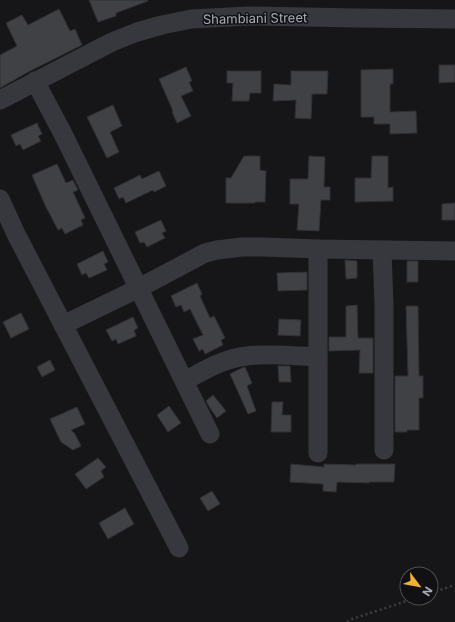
<svg xmlns="http://www.w3.org/2000/svg" width="455" height="622" viewBox="0 0 455 622" font-family="Inter,sans-serif">
<style>
.building{fill:#404145;stroke:#303034}
.lines{fill:none;stroke-linecap:round;stroke-linejoin:round}
.path{stroke:#3d3f44;stroke-width:2.5;stroke-dasharray:2 3;stroke-linecap:butt}
.minor{stroke:#37383d;stroke-width:19}
.labels{text-anchor:middle;dominant-baseline:central;stroke-width:3;stroke-linejoin:round;paint-order:stroke}
.street-label{font-size:13px;fill:#a8adb8;stroke:#111113}
</style>
<rect width="100%" height="100%" fill="#161618"/>
<!-- building -->
<g class="building">
<polygon points="89,0 147,0 148,1 116,13 116,16 98,22"/>
<polygon points="59,9 70,31 75,29 82,45 30,71 0,88 0,55 17,46 6,23 22,15 28,25"/>
<polygon points="439,65 455,65 455,82 439,83"/>
<polygon points="186,67 192,81 189,82 193,91 181,96 191,116 177,123 172,112 173,111 159,79"/>
<polygon points="393,69 393,84 390,84 390,112 416,111 417,133 390,134 390,124 374,124 374,117 361,117 361,70"/>
<polygon points="227,71 261,71 261,93 250,93 249,101 232,101 233,83 227,83"/>
<polygon points="291,71 328,71 327,94 312,94 311,119 295,118 296,100 273,101 274,84 291,85"/>
<polygon points="113,105 122,126 110,132 119,152 107,158 87,117"/>
<polygon points="37,123 42,134 38,136 41,141 23,150 20,144 16,146 11,135"/>
<polygon points="244,156 260,156 260,170 266,171 265,202 255,202 255,203 226,203 226,178 231,178"/>
<polygon points="309,156 325,157 324,187 330,187 330,200 321,200 319,231 297,230 299,204 290,204 290,179 308,179"/>
<polygon points="372,156 388,156 388,188 393,187 393,201 355,202 355,178 371,178"/>
<polygon points="57,164 66,183 73,180 78,190 73,192 85,218 81,220 83,225 65,234 62,228 58,230 45,205 32,175"/>
<polygon points="159,171 166,186 154,192 153,190 126,203 123,197 119,199 114,188 140,175 142,179"/>
<polygon points="455,203 455,220 442,220 442,204"/>
<polygon points="161,220 166,231 162,233 165,238 147,247 144,242 140,243 135,232"/>
<polygon points="103,251 108,262 104,264 107,270 89,278 86,273 82,275 77,264"/>
<polygon points="345,260 357,261 357,278 346,279"/>
<rect x="407" y="261" width="11" height="21"/>
<polygon points="307,272 307,290 278,291 277,273"/>
<polygon points="197,283 202,294 200,296 210,318 214,316 225,338 221,340 223,345 205,354 203,349 199,351 193,339 203,335 190,309 184,312 181,305 176,307 171,296"/>
<polygon points="357,305 358,338 373,338 373,373 359,373 360,350 329,351 329,337 346,337 346,306"/>
<polygon points="406,306 418,306 419,376 423,376 423,398 419,398 419,430 407,430 407,432 395,432 395,376 408,376"/>
<polygon points="21,313 29,329 11,338 3,322"/>
<polygon points="133,317 138,328 134,330 136,336 118,344 116,339 112,341 106,330"/>
<polygon points="279,319 301,320 300,336 278,335"/>
<polygon points="50,360 55,370 42,377 37,367"/>
<polygon points="278,366 290,366 291,382 279,382"/>
<polygon points="245,367 252,383 247,386 256,411 248,414 230,374 242,368"/>
<polygon points="213,395 226,411 217,418 210,408 206,401"/>
<polygon points="272,402 283,402 282,415 291,415 291,432 271,432"/>
<polygon points="169,406 181,423 168,432 157,415"/>
<polygon points="77,407 85,424 71,430 75,434 81,446 73,450 61,442 50,419"/>
<polygon points="98,458 106,467 101,471 104,477 86,489 75,474"/>
<polygon points="291,464 324,467 324,464 356,465 356,464 395,464 394,482 369,482 369,483 337,482 336,492 323,491 323,484 290,482"/>
<polygon points="212,491 220,504 208,511 200,498"/>
<polygon points="125,508 134,524 108,539 99,523"/>
</g>
<g class="lines">
<!-- path -->
<g class="path">
<polyline points="431,593 455,585"/>
<polyline points="347,622 352,619 416,598"/>
</g>
<!-- minor -->
<g class="minor">
<polyline points="35,81 63,134 210,434"/>
<polyline points="0,100 112,42 137,32 162,25 191,19 249,16 356,18 455,19"/>
<polyline points="0,199 16,234 179,548"/>
<polyline points="318,249 318,453"/>
<polyline points="382,250 384,305 384,450"/>
<polyline points="63,325 139,288 205,253 217,250 242,247 264,247 318,249 455,251"/>
<path d="M185 381C204 370 225 358 247 356 271 353 295 356 318 357"/>
</g>
</g>
<g class="labels">
<!-- street labels -->
<g class="street-label">
<text transform="translate(255 18) rotate(-1)">Shambiani Street</text>
</g>
</g>
<!-- north arrow -->
<g transform="translate(419 586) rotate(122)"><circle r="19" fill="#111113" stroke="#4d4f55"/>
<path d="M0-3L7 15L0 10L-7 15Z" fill="#f2b134"/>
<text y="-6" font-size="11" font-weight="bold" text-anchor="middle" fill="#a8adb8">N</text>
</g>
</svg>
